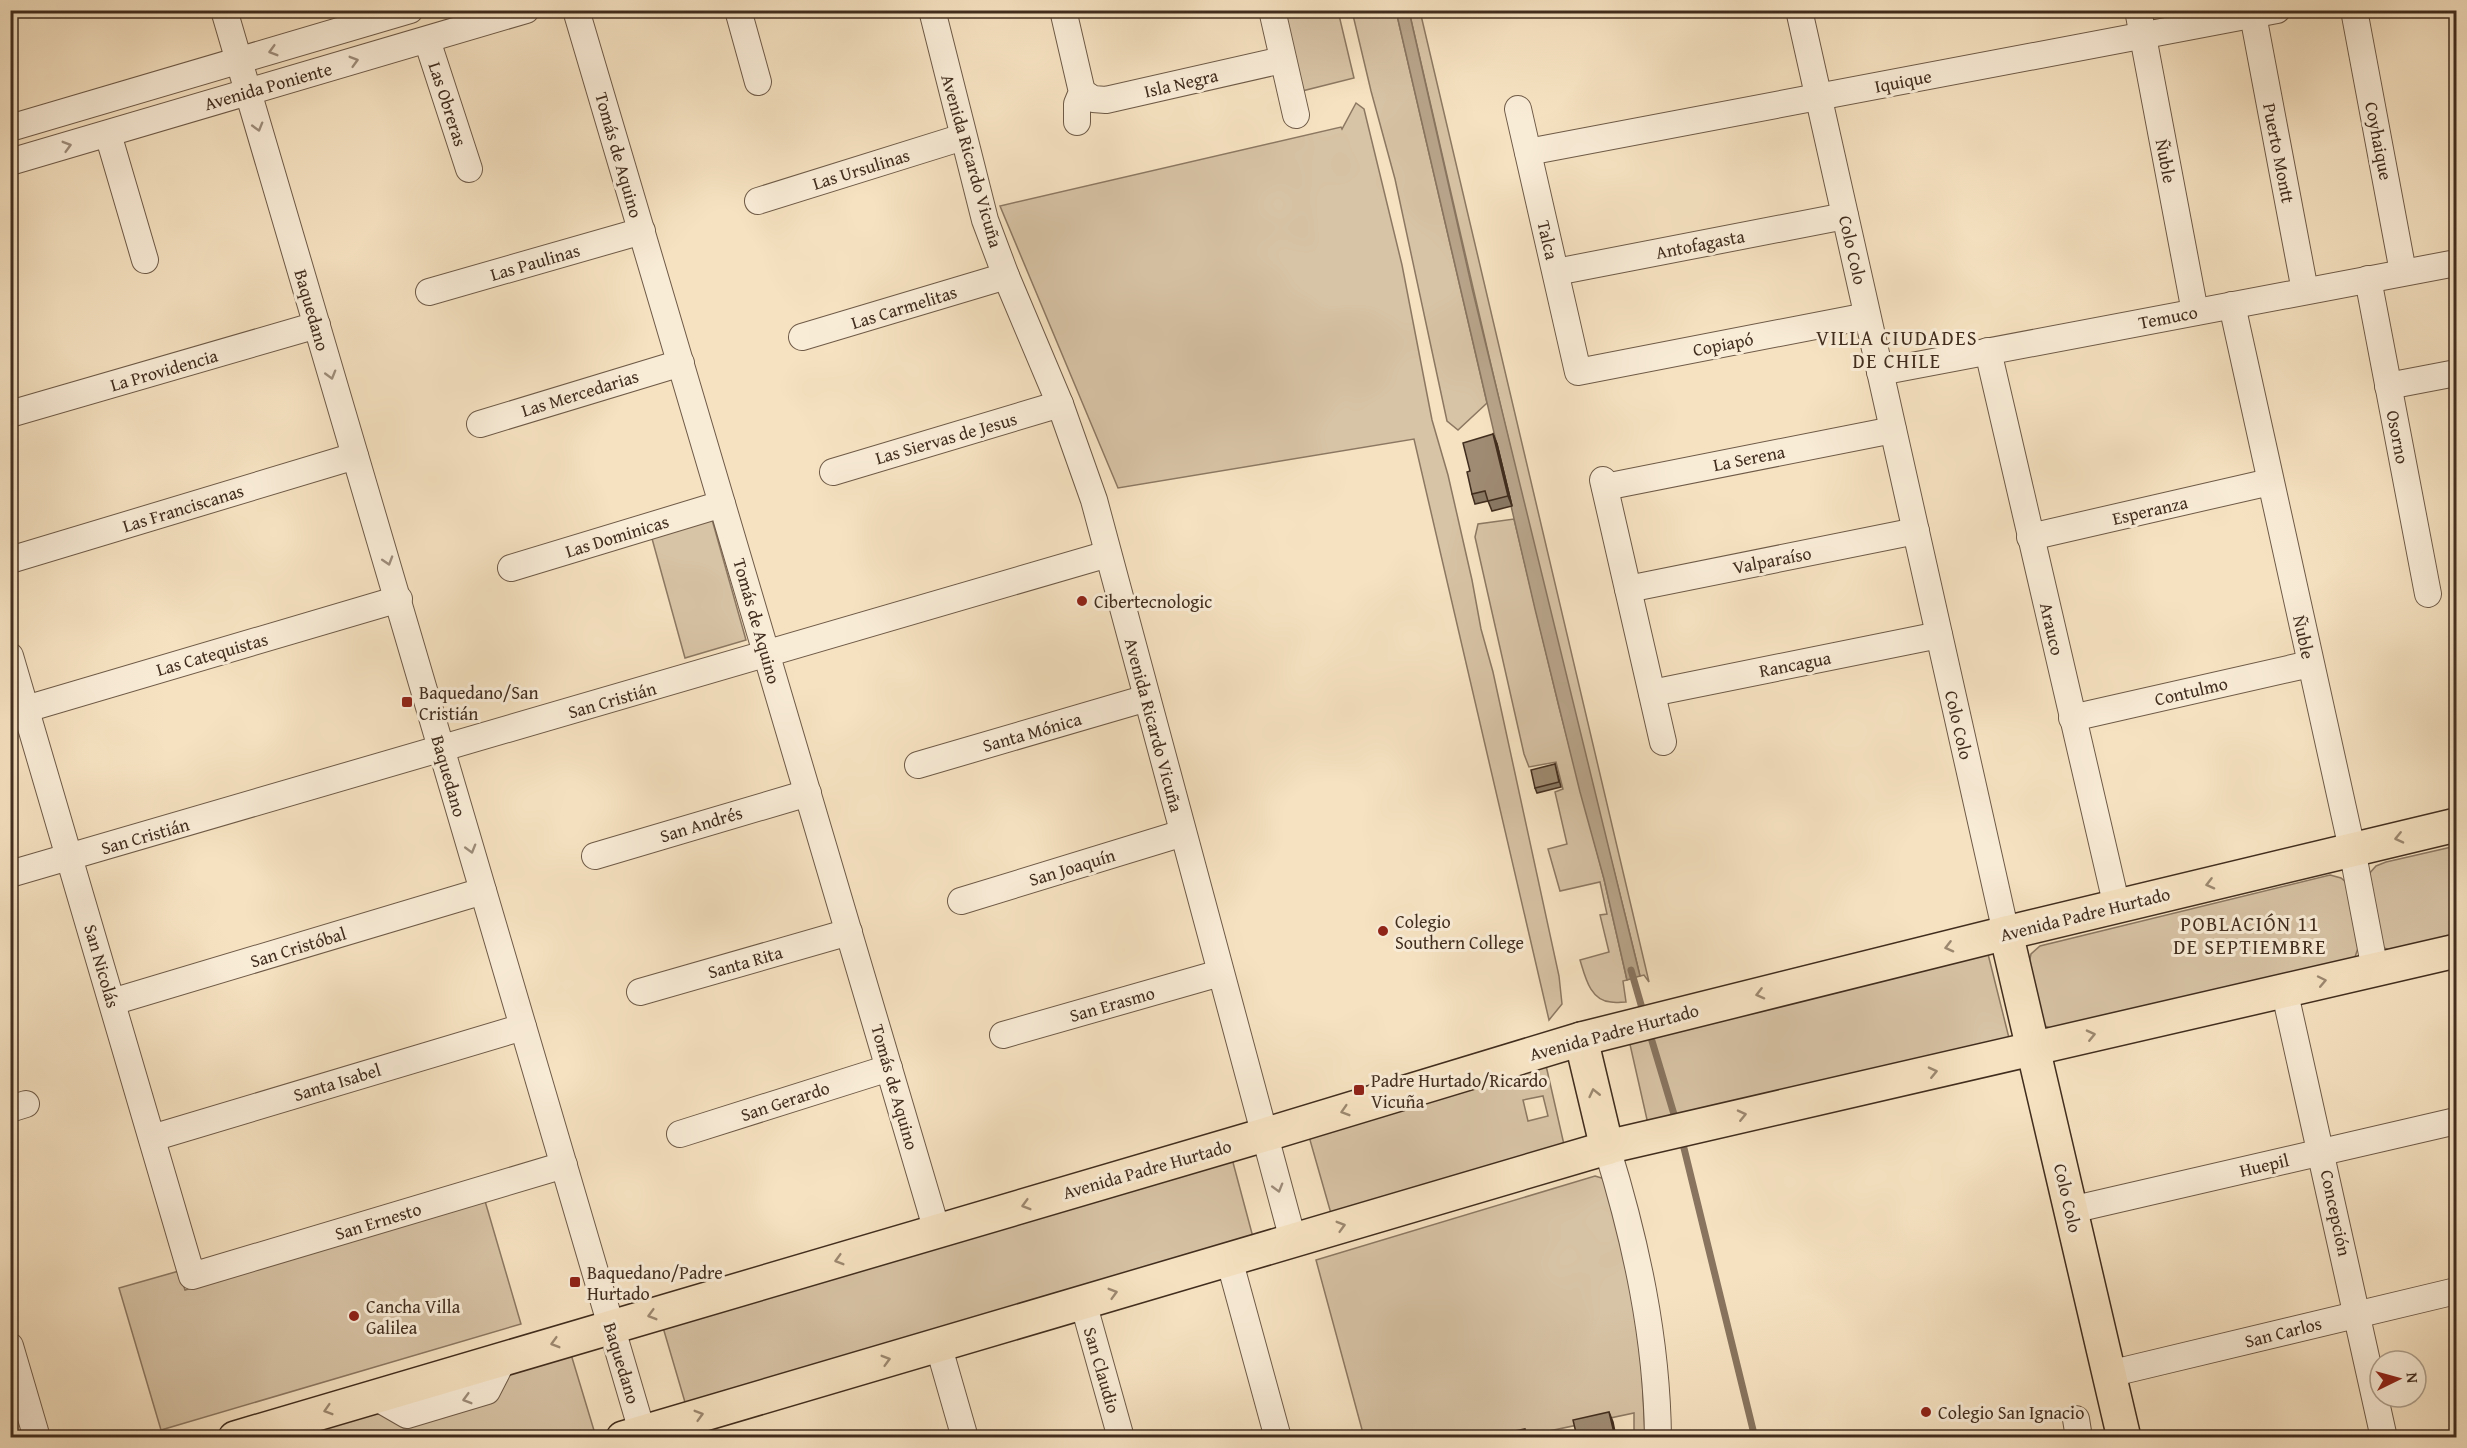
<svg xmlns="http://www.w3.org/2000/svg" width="2467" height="1448" viewBox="0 0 2467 1448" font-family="'Gentium Book Plus',serif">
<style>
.green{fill:#d7c3a5;stroke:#8c7862;stroke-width:1.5;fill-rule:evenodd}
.water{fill:#b8a48a;stroke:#88745f;stroke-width:1.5}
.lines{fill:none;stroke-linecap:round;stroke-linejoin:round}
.stream{stroke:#88745f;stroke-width:7}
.minor-casing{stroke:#6e5a47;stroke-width:28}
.major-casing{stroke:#412d1e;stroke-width:36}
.minor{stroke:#f9ecd7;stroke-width:26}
.major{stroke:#f6e2c1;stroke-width:33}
.wall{fill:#897863;stroke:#412d1e;stroke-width:1.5}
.shaded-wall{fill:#6f6150;stroke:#412d1e;stroke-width:1.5}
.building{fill:#9f8b73;stroke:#412d1e;stroke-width:1.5}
.oneway{stroke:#9d8c7a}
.oneway2{stroke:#9c8870}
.poi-dot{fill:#8f2418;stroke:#f9ecd7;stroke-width:2}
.labels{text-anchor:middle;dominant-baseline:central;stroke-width:6;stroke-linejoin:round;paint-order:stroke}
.street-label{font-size:18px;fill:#412d1e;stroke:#f9ecd7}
.poi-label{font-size:18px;fill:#412d1e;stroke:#f9ecd7;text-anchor:start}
.neighbourhood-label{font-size:20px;letter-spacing:1.5px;fill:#412d1e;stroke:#f9ecd7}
</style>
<rect width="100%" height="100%" fill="#f6e2c1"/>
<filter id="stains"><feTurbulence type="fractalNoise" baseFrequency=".00333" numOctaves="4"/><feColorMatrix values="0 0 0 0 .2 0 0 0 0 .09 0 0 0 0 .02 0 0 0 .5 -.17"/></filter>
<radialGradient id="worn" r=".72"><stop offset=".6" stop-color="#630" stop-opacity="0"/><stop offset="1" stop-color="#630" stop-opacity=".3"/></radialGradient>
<!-- green -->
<g class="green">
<polygon points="1283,11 1338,11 1354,78 1302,91"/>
<polygon points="1352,11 1396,11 1487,403 1458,430 1447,421 1395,179 1371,91"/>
<path d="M1409 11H1420L1649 982 1644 975 1640 976C1619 887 1595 799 1573 710 1516 477 1463 244 1409 11Z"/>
<polygon points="1356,103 1364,109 1402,265 1432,420 1448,475 1472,580 1481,629 1493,672 1559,976 1562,1004 1549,1020 1414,439 1118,488 1000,206 1341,127 1342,129"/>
<polygon points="711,516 746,640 685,658 651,535"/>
<path d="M1514 519 1559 707 1604 879 1627 980 1623 981 1626 1002C1621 1002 1616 1003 1611 1002 1590 1001 1585 976 1580 960L1609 952 1600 915 1607 914 1600 882 1560 891 1548 849 1567 844 1555 792 1563 789 1556 762 1529 767 1524 754 1475 537 1478 524Z"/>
<polygon points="2456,846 2456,941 2394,952 2382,947 2368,875 2376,866 2386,862"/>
<polygon points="2330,875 2341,878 2348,884 2359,945 2354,960 2056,1030 2045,1026 2028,967 2031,954 2040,946"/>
<polygon points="1987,950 2009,1038 1648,1124 1629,1040"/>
<path d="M1545 1061 1565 1149 1332 1217 1308 1133ZM1543 1096 1548 1116 1528 1121 1523 1100Z"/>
<polygon points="1231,1155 1254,1241 687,1409 662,1324"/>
<polygon points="1595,1176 1605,1179 1639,1311 1645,1437 1634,1437 1634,1413 1521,1437 1364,1437 1316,1260"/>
<polygon points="485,1201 521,1324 161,1430 119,1288 179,1271 185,1290"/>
<polygon points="570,1351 596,1437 284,1438"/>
</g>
<!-- water -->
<polygon class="water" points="1396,11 1409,11 1472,288 1640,976 1627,980 1604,879 1580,792 1535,609"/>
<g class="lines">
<!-- stream -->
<g class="stream">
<polyline points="1631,970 1644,1015"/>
<polyline points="1649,1031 1676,1121"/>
<polyline points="1682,1140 1755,1438"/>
</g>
<defs>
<g id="minor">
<polyline points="224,10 644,1438"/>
<polyline points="576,10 937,1231"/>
<polyline points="738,10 758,82"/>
<polyline points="932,10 985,220 1006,276 1060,404 1094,500 1293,1240"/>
<polyline points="1063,10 1082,92 1077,104 1077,122"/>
<polyline points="1272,10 1296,115"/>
<polyline points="1799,10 2006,933"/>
<polyline points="2138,10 2195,312"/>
<polyline points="2354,10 2403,272"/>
<polyline points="2253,15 2305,291"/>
<polyline points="427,40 469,169"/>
<polyline points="1082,92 1093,99 1106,100 1282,60"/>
<polyline points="1518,109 1578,372 1867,316"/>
<polyline points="10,128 410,10"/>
<polyline points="108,134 145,260"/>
<polyline points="1528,152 2277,10"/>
<polyline points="10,162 526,10"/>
<polyline points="758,201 963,137"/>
<polyline points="1556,272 1845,216"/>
<polyline points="2368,279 2428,594"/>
<polyline points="429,292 642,231"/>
<polyline points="2232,305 2352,849 2375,970"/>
<polyline points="802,337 1006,276"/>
<polyline points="1988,351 2117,907"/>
<polyline points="1880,372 2456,263"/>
<polyline points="2388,386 2456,373"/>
<polyline points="10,414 317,325"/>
<polyline points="480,424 681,363"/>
<polyline points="833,472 1060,404"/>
<polyline points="1603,480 1663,742"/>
<polyline points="1605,487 1893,430"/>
<polyline points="2030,537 2270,482"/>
<polyline points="10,560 355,456"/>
<polyline points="511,568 722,504"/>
<polyline points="1628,589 1916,531"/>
<polyline points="10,656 192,1276 564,1165"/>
<polyline points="1652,693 1939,635"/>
<polyline points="26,709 399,599"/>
<polyline points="2072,718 2310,664"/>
<polyline points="918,765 1147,698"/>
<polyline points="595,856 808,793"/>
<polyline points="10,874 1108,554"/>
<polyline points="961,901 1183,833"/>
<polyline points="2284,989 2384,1438"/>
<polyline points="640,992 849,932"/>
<polyline points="112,1002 483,891"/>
<polyline points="1003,1035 1220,973"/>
<polyline points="10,1109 26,1104"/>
<polyline points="680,1134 889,1068"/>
<polyline points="152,1138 523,1027"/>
<path d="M1607 1148C1636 1242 1657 1338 1658 1438"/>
<polyline points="2071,1210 2456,1121"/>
<polyline points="1229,1259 1278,1438"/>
<polyline points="1083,1302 1121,1438"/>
<polyline points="938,1344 965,1438"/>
<polyline points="10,1346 37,1438"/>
<polyline points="2109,1374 2456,1291"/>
<polyline points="374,1396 407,1415 487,1391 504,1358"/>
<polyline points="2076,1419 2079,1438"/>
</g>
<g id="major">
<polyline points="2006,933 2124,1438"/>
<polyline points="1581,1039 1607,1148"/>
<polyline points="235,1438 1264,1135 1581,1039 2006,933 2456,825"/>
<polyline points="623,1438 1620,1144 2456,951"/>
</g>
</defs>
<!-- minor casing -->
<use href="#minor" class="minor-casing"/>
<!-- major casing -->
<use href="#major" class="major-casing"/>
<!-- minor -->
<use href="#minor" class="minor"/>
<!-- major -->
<use href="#major" class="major"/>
</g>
<!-- wall -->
<g class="wall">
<polygon points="1493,434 1497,444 1512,506 1492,511 1488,501 1475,504 1472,494 1470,471"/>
<polygon points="1555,764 1561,787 1537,793 1535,788"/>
</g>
<!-- shaded-wall -->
<g class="shaded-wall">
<polygon points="1493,434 1497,444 1512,506 1508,496"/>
<polygon points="1609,1412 1613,1422 1616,1437 1615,1437"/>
</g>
<!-- building -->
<g class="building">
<polygon points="1493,434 1508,496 1488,501 1485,491 1472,494 1467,472 1470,471 1463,443"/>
<polygon points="1555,764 1559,782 1535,788 1531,770"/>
<polygon points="1609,1412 1615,1437 1577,1437 1573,1420"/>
<polygon points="1525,1429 1527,1437 1486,1437"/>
</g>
<!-- one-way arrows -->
<defs><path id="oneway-chevron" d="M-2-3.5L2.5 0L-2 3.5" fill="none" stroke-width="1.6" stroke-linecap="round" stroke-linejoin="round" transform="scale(1.5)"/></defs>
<g class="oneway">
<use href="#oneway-chevron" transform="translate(273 51) rotate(164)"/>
<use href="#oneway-chevron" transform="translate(354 61) rotate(-16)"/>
<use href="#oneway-chevron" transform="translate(258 127) rotate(74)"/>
<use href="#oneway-chevron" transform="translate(67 146) rotate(-16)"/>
<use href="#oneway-chevron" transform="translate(331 375) rotate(74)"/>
<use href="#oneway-chevron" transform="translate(388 561) rotate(73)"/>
<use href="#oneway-chevron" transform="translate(471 849) rotate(74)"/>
<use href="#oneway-chevron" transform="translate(1278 1188) rotate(74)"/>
<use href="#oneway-chevron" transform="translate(467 1399) rotate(164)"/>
</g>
<g class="oneway2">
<use href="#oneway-chevron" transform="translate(2399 838) rotate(167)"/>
<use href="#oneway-chevron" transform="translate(2210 884) rotate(166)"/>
<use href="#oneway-chevron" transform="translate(1949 947) rotate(166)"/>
<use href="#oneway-chevron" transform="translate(2322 981) rotate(-12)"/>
<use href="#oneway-chevron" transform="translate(1760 994) rotate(166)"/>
<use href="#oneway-chevron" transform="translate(2091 1035) rotate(-13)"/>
<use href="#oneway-chevron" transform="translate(1933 1072) rotate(-13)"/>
<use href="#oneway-chevron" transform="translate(1594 1093) rotate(-103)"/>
<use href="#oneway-chevron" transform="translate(1345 1111) rotate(163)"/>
<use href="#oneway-chevron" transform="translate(1742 1115) rotate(-13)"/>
<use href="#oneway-chevron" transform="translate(1026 1205) rotate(164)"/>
<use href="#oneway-chevron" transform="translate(1341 1226) rotate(-16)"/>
<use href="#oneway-chevron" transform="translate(839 1260) rotate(164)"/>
<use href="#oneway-chevron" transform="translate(1113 1293) rotate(-16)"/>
<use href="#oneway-chevron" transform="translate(652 1315) rotate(164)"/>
<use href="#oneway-chevron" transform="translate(555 1343) rotate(164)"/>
<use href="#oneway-chevron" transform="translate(886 1360) rotate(-16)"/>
<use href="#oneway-chevron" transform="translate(328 1410) rotate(163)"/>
<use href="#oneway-chevron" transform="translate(699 1415) rotate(-16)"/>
</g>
<!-- markers -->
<g class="poi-dot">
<circle cx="1082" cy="601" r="6"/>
<rect x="401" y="696" width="12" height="12" rx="3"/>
<circle cx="1383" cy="931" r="6"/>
<rect x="1353" y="1084" width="12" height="12" rx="3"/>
<rect x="569" y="1276" width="12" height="12" rx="3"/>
<circle cx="354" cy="1316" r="6"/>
<circle cx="1926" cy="1412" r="6"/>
</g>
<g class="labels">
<!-- street labels -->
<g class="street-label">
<text transform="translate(1903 81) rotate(-11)">Iquique</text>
<text transform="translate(1181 83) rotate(-13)">Isla Negra</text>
<text transform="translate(268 86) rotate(-16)">Avenida Poniente</text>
<text transform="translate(448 104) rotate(72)">Las Obreras</text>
<text transform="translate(2379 141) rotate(79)">Coyhaique</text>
<text transform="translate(2279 153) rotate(79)">Puerto Montt</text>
<text transform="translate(619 155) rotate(74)">Tomás de Aquino</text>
<text transform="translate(972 161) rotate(74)">Avenida Ricardo Vicuña</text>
<text transform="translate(2166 161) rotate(79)">Ñuble</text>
<text transform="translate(861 169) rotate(-17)">Las Ursulinas</text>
<text transform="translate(1548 240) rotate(77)">Talca</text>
<text transform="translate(1700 244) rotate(-11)">Antofagasta</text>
<text transform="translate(1853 250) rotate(77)">Colo Colo</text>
<text transform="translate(535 262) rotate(-16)">Las Paulinas</text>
<text transform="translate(904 307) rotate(-17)">Las Carmelitas</text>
<text transform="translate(312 310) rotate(74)">Baquedano</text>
<text transform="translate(2168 317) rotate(-11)">Temuco</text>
<text transform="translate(1723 344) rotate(-11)">Copiapó</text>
<text transform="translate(164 370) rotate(-16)">La Providencia</text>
<text transform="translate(580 393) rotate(-17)">Las Mercedarias</text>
<text transform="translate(2398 437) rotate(79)">Osorno</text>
<text transform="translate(946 438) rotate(-16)">Las Siervas de Jesus</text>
<text transform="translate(1749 458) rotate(-11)">La Serena</text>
<text transform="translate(183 508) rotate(-17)">Las Franciscanas</text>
<text transform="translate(2150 510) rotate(-13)">Esperanza</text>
<text transform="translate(617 536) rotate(-17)">Las Dominicas</text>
<text transform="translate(1772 560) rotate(-11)">Valparaíso</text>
<text transform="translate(757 621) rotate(74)">Tomás de Aquino</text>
<text transform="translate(2052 629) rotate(77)">Arauco</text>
<text transform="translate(2304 637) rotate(78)">Ñuble</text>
<text transform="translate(212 654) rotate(-16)">Las Catequistas</text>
<text transform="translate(1795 664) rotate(-11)">Rancagua</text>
<text transform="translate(2191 691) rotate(-13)">Contulmo</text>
<text transform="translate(612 700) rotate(-16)">San Cristián</text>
<text transform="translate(1154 725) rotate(75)">Avenida Ricardo Vicuña</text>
<text transform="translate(1959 725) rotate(77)">Colo Colo</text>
<text transform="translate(1032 732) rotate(-16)">Santa Mónica</text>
<text transform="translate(449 776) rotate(74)">Baquedano</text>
<text transform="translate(701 824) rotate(-17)">San Andrés</text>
<text transform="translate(145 836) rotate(-16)">San Cristián</text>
<text transform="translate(1072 867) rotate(-17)">San Joaquín</text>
<text transform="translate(2085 914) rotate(-14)">Avenida Padre Hurtado</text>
<text transform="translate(298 947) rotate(-17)">San Cristóbal</text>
<text transform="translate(745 962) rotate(-16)">Santa Rita</text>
<text transform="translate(102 966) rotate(74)">San Nicolás</text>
<text transform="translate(1112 1004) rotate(-16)">San Erasmo</text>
<text transform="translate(1614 1032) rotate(-15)">Avenida Padre Hurtado</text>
<text transform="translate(337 1082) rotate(-17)">Santa Isabel</text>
<text transform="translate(895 1087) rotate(74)">Tomás de Aquino</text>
<text transform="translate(785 1101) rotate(-18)">San Gerardo</text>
<text transform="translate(2264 1165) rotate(-13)">Huepil</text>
<text transform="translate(1147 1169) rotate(-16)">Avenida Padre Hurtado</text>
<text transform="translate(2068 1198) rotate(77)">Colo Colo</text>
<text transform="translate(2336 1213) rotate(78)">Concepción</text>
<text transform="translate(378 1221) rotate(-17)">San Ernesto</text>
<text transform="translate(2283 1332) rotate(-14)">San Carlos</text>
<text transform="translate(622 1363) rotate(73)">Baquedano</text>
<text transform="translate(1102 1370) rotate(74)">San Claudio</text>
</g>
<!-- poi labels -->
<g class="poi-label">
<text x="1094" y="601">Cibertecnologic</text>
<text x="419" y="692">Baquedano/San<tspan x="419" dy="21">Cristián</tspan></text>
<text x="1395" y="921">Colegio<tspan x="1395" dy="21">Southern College</tspan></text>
<text x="1371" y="1080">Padre Hurtado/Ricardo<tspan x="1371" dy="21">Vicuña</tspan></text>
<text x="587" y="1272">Baquedano/Padre<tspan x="587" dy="21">Hurtado</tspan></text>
<text x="366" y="1306">Cancha Villa<tspan x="366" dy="21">Galilea</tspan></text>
<text x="1938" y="1412">Colegio San Ignacio</text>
</g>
<!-- neighbourhood labels -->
<g class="neighbourhood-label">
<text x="1897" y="337">VILLA CIUDADES<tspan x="1897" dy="23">DE CHILE</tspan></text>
<text x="2250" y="923">POBLACIÓN 11<tspan x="2250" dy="23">DE SEPTIEMBRE</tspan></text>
</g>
</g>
<!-- margin -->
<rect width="2467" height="1448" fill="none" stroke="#f6e2c1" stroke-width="36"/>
<rect x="12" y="12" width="2443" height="1424" fill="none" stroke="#412d1e" stroke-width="3"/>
<rect x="18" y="18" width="2431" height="1412" fill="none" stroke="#412d1e" stroke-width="1.5"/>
<!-- north arrow -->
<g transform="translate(2398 1379) rotate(85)"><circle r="28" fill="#f9ecd7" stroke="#afa08d" stroke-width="1.5"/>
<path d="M0-4.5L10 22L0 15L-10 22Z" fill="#8f2418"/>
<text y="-9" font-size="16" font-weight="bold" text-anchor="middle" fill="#412d1e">N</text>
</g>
<rect width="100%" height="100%" filter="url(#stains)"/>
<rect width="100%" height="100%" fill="url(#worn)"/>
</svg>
